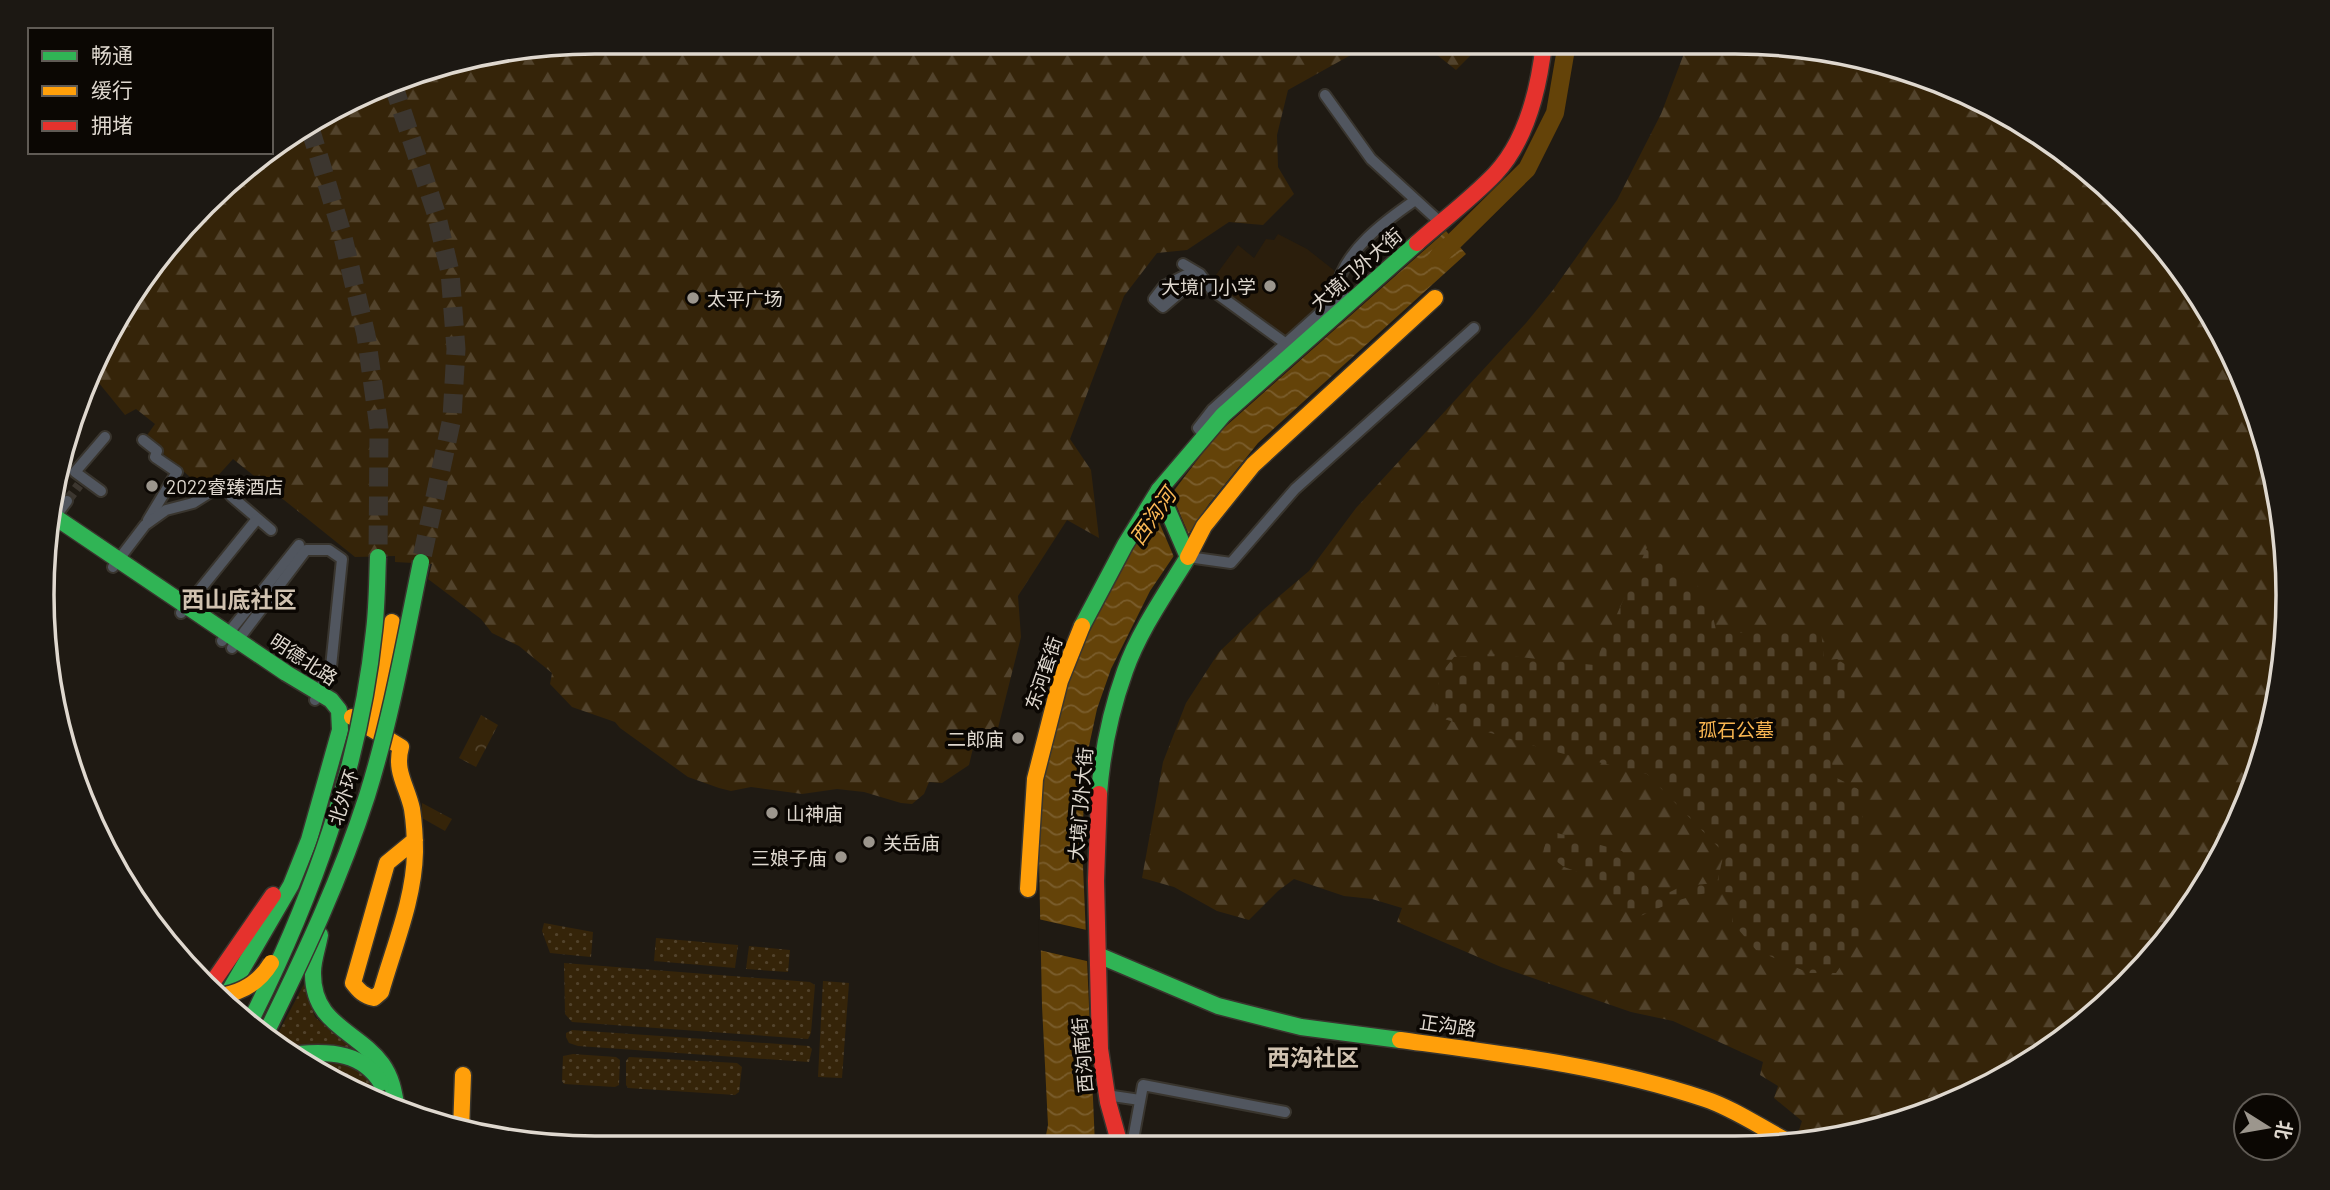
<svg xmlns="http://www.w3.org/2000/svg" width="2330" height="1190" viewBox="0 0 2330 1190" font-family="Barlow,'Noto Sans SC',sans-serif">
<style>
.built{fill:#2b1e0c}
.grass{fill:url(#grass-dots)}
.forest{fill:url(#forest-firs)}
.cemetery{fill:url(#cemetery-stones)}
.park{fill:url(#park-crowns)}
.water{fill:url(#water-waves)}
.pier{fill:#1f1a13}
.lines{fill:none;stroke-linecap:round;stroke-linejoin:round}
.river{stroke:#644309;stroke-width:18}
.street-tunnel{stroke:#3c362f;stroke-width:10;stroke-dasharray:10 5;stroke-linecap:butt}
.highway-tunnel{stroke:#3c362f;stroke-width:19;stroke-dasharray:19 10;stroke-linecap:butt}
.street-casing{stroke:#39352e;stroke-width:14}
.fast-casing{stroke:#39352e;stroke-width:19}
.slow-casing{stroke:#39352e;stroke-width:19}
.jam-casing{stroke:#39352e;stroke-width:19}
.street{stroke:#51565f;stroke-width:10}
.fast{stroke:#30b455;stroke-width:16}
.slow{stroke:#ff9f0a;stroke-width:16}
.jam{stroke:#e5322d;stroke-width:16}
.fast-bridge-casing{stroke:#39352e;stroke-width:19;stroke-linecap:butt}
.slow-bridge-casing{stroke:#39352e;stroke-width:19;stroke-linecap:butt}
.fast-bridge{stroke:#30b455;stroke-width:16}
.slow-bridge{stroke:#ff9f0a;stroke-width:16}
.poi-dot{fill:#9c968d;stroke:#0b0703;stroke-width:2.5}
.labels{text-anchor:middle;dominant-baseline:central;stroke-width:7;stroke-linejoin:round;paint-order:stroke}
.street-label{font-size:19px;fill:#dfd8cf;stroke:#0b0703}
.poi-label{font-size:19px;fill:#dfd8cf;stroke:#0b0703;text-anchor:start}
.park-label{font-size:19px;fill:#f8b551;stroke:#0b0703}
.water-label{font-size:21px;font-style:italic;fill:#fbb855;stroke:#0b0703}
.quarter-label{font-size:23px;font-weight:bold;fill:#d0c2b0;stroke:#0b0703}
.rim{fill:none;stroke:#dfd8cf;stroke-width:3.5}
</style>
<defs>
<pattern id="grass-dots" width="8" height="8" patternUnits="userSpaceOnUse" patternTransform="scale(1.75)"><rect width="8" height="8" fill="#352409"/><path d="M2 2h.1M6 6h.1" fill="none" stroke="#52432c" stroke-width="1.8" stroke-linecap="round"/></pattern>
<pattern id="forest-firs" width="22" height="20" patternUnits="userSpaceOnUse" patternTransform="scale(1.75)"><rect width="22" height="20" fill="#352409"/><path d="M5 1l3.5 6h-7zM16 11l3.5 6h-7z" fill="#52432c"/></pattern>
<pattern id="cemetery-stones" width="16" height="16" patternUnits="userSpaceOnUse" patternTransform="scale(1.75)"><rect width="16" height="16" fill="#352409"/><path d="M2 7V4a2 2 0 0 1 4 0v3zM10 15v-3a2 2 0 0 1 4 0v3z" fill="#52432c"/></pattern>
<pattern id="park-crowns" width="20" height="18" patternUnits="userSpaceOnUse" patternTransform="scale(1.75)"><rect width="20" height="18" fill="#352409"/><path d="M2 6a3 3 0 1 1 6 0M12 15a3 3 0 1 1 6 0" fill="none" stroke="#52432c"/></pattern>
<pattern id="water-waves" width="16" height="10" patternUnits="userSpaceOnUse" patternTransform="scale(1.75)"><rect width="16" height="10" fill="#644309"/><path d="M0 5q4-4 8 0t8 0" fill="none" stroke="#7a5d2c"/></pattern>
</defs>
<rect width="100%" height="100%" fill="#1f1a13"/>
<!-- built -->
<polygon class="built" points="1278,234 1307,249 1335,271 1314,313 1288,337 1274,334 1210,283 1238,245 1254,258 1266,239 1274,240"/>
<!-- grass -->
<g class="grass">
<polygon points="544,923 593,932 591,957 550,953 542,931"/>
<polygon points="656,938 738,945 735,968 654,961"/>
<polygon points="749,946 790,950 788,972 746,969"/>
<polygon points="564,963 810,982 815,985 811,1033 808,1039 572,1022 565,1014"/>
<polygon points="823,981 849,983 842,1078 818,1077"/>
<polygon points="304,984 315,1017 332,1032 367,1056 315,1045 289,1047 276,1037"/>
<polygon points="572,1030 809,1046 812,1049 809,1062 578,1046 569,1043 566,1037 566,1033"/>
<polygon points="573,1054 616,1057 620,1060 619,1085 615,1087 564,1084 562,1081 563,1056"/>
<polygon points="629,1057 737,1063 742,1067 739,1092 735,1095 628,1088 626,1085 626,1061"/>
<polygon points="309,1061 356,1066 377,1087 380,1102 351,1091"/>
</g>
<!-- forest -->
<g class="forest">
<polygon points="595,42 1384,43 1358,51 1288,90 1277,135 1278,167 1294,194 1263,225 1229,222 1187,250 1157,253 1124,296 1070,439 1091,470 1099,538 1067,520 1018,596 1021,637 996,736 975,740 969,765 942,783 929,782 924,794 912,804 901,803 864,792 837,789 802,794 751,787 731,791 719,788 688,777 620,728 615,722 572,707 550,684 552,673 519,646 492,633 481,619 428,579 432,564 395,562 395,556 355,557 233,459 205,490 145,438 155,424 136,409 125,415 90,372 135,288 258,157 271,152 271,149 417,71"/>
<polygon points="1422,43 1506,43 1504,50 1473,53 1456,70"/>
<polygon points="1688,43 1771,43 1878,61 1979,99 2071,156 2150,230 2214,318 2259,417 2283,522 2287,631 2269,738 2231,839 2173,932 2071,1034 1946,1106 1808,1143 1796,1139 1802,1121 1774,1098 1778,1086 1760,1075 1763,1062 1673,1021 1631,1012 1501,967 1397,922 1402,908 1372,899 1344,896 1294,879 1278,891 1249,920 1217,911 1174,887 1142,878 1163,762 1186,703 1219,652 1263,610 1309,571 1356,508 1526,323 1553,290 1617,200 1661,114"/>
</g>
<!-- cemetery -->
<path class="cemetery" d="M1650 541 1708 596 1717 634 1821 629 1824 661 1837 659 1849 667 1851 691 1830 730 1833 776 1862 791 1865 930 1836 973H1809L1756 950 1732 922 1738 893C1700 888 1668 904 1634 919L1601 880 1564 867 1543 851 1550 831 1622 851 1656 899 1682 886 1717 883 1724 853 1647 774 1548 750 1434 716 1440 675 1454 657 1492 654 1594 665Z"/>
<!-- park -->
<g class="park">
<polygon points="481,715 498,725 476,767 459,758"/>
<polygon points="422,803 452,819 445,831 422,818"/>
</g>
<!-- water -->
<polygon class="water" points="1446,231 1466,254 1258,443 1209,504 1150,591 1111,669 1097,709 1086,760 1082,843 1095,1145 1044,1145 1048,1125 1042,1006 1038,814 1041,789 1067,686 1088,629 1141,534 1217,434"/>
<!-- pier -->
<g class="pier">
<polygon points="1171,493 1189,535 1174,557 1156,515"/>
<polygon points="1038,919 1091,931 1091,962 1039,950"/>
</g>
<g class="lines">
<!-- river -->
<polyline class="river" points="1438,257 1527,169 1555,113 1567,43"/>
<!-- street-tunnel -->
<polyline class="street-tunnel" points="67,501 79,485"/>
<!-- highway-tunnel -->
<g class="highway-tunnel">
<polyline points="393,84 436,213 450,272 456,349 452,418 421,562"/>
<polyline points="310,128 342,233 366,335 379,428 378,557"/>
</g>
<defs>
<g id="street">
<polyline points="1325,95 1371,159 1441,223"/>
<polyline points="1183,264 1200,274 1212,290 1285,343"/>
<polyline points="1186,275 1164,286 1154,299 1163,307 1190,284 1205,283"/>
<path d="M1342 293 1337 287C1345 250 1385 221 1414 201"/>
<polyline points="1204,435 1198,428 1212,410 1342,293 1350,303"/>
<polyline points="143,440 157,451 155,457 177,472 148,520"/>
<polyline points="101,491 75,472 105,437"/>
<polyline points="231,496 271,530"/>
<polyline points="52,521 67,501"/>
<polyline points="1188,557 1231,563 1295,489 1474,328"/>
<polyline points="113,567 145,525 166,510 193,503 212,491"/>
<polyline points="181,613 257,519"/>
<polyline points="222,641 299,545"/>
<polyline points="232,648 306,550 329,550 342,559 331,667 315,700"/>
<polyline points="1106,1095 1140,1100"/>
<polyline points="1132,1145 1143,1085 1285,1112"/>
</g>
<g id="fast">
<polyline points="52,515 286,673 331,700 339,710 340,730 309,840 291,885 224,1000"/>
<polyline points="1082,626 1125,545 1159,490"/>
<path d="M1099 794C1102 753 1111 710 1125 671 1139 631 1166 593 1188 557L1159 490 1223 415 1417 243"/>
<path d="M320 935C318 947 313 960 313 972 312 1025 357 1030 382 1064 392 1078 394 1092 397 1109"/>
<polyline points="1098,955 1218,1006 1301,1027 1400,1040"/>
<path d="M299 1054C331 1051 363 1053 381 1083"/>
</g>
<g id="slow">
<polyline points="1188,557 1204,526 1253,465 1435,298"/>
<path d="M352 717 401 747C394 771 407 786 412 809 414 822 415 838 415 852 414 900 394 946 381 992L374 998C364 996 359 991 353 983L387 863 415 840"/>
<polyline points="370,728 392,622"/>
<polyline points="1028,889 1035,779 1060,681 1082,626"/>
<path d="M1400 1040C1504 1054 1606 1066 1705 1099 1735 1109 1763 1129 1791 1143"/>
<polyline points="461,1131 463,1075"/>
</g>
<g id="jam">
<path d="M1417 243C1443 220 1471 199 1495 174 1527 140 1539 88 1544 43"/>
<polyline points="1099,794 1096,881 1100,1049 1108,1102 1120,1145"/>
<polyline points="208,989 273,895"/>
</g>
</defs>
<!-- street casing -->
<use href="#street" class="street-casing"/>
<!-- fast casing -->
<use href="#fast" class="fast-casing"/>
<!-- slow casing -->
<use href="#slow" class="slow-casing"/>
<!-- jam casing -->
<use href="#jam" class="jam-casing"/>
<!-- street -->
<use href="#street" class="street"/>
<!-- fast -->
<use href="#fast" class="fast"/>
<!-- slow -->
<use href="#slow" class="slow"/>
<!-- jam -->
<use href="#jam" class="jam"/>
<defs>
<g id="fast-bridge">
<path d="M251 1020C312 898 360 768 374 631 377 607 377 582 378 557"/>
<path d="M267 1031C305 954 341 877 367 796 391 719 405 640 421 562"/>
</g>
<path id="slow-bridge" d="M219 996C242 993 259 983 271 963"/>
</defs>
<!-- fast-bridge casing -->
<use href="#fast-bridge" class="fast-bridge-casing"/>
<!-- slow-bridge casing -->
<use href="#slow-bridge" class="slow-bridge-casing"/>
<!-- fast-bridge -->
<use href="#fast-bridge" class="fast-bridge"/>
<!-- slow-bridge -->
<use href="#slow-bridge" class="slow-bridge"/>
</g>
<!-- markers -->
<g class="poi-dot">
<circle cx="1270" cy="286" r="7"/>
<circle cx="693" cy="298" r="7"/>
<circle cx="152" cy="486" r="7"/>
<circle cx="1018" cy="738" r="7"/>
<circle cx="772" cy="813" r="7"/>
<circle cx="869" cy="842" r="7"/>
<circle cx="841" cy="857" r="7"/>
</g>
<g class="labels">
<!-- street labels -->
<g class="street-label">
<text transform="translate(1356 269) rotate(-41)">大境门外大街</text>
<text transform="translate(304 659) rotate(33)">明德北路</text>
<text transform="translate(1043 673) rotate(-71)">东河套街</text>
<text transform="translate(343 797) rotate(-72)">北外环</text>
<text transform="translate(1080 804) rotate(-85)">大境门外大街</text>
<text transform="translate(1448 1025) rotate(8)">正沟路</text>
<text transform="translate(1082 1055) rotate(-95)">西沟南街</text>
</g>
<!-- poi labels -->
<g class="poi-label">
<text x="1256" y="286" text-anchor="end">大境门小学</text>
<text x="707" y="298">太平广场</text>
<text x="166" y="486">2022睿臻酒店</text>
<text x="1004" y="738" text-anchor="end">二郎庙</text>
<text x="786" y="813">山神庙</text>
<text x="883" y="842">关岳庙</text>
<text x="827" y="857" text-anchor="end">三娘子庙</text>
</g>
<!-- park labels -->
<g class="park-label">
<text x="1736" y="729">孤石公墓</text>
</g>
<!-- water labels -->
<g class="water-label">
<text transform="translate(1152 516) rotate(-55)">西沟河</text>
</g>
<!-- quarter labels -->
<g class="quarter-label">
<text x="239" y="599">西山底社区</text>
<text x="1313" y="1057">西沟社区</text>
</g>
</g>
<!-- crop -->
<path d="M0 0H2330V1190H0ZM595 54H1735A541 541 0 0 1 2276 595V595A541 541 0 0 1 1735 1136H595A541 541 0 0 1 54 595V595A541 541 0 0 1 595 54Z" fill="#1c1813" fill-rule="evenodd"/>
<path class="rim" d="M595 54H1735A541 541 0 0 1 2276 595V595A541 541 0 0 1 1735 1136H595A541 541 0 0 1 54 595V595A541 541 0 0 1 595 54Z"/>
<!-- legend -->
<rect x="28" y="28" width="245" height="126" fill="#0b0703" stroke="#605b55" stroke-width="2"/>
<rect x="42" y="51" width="35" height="10" fill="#30b455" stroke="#605b55" stroke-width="2"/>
<text x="91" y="63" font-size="21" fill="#dfd8cf">畅通</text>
<rect x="42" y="86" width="35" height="10" fill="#ff9f0a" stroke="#605b55" stroke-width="2"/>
<text x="91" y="98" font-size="21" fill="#dfd8cf">缓行</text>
<rect x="42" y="121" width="35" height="10" fill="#e5322d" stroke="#605b55" stroke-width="2"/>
<text x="91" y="133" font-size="21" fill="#dfd8cf">拥堵</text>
<!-- north arrow -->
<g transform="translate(2267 1127) rotate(101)"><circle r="33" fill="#0b0703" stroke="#605b55" stroke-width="2"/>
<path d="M0-5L12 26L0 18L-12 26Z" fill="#9c968d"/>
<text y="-10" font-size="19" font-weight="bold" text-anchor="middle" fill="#dfd8cf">北</text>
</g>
</svg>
